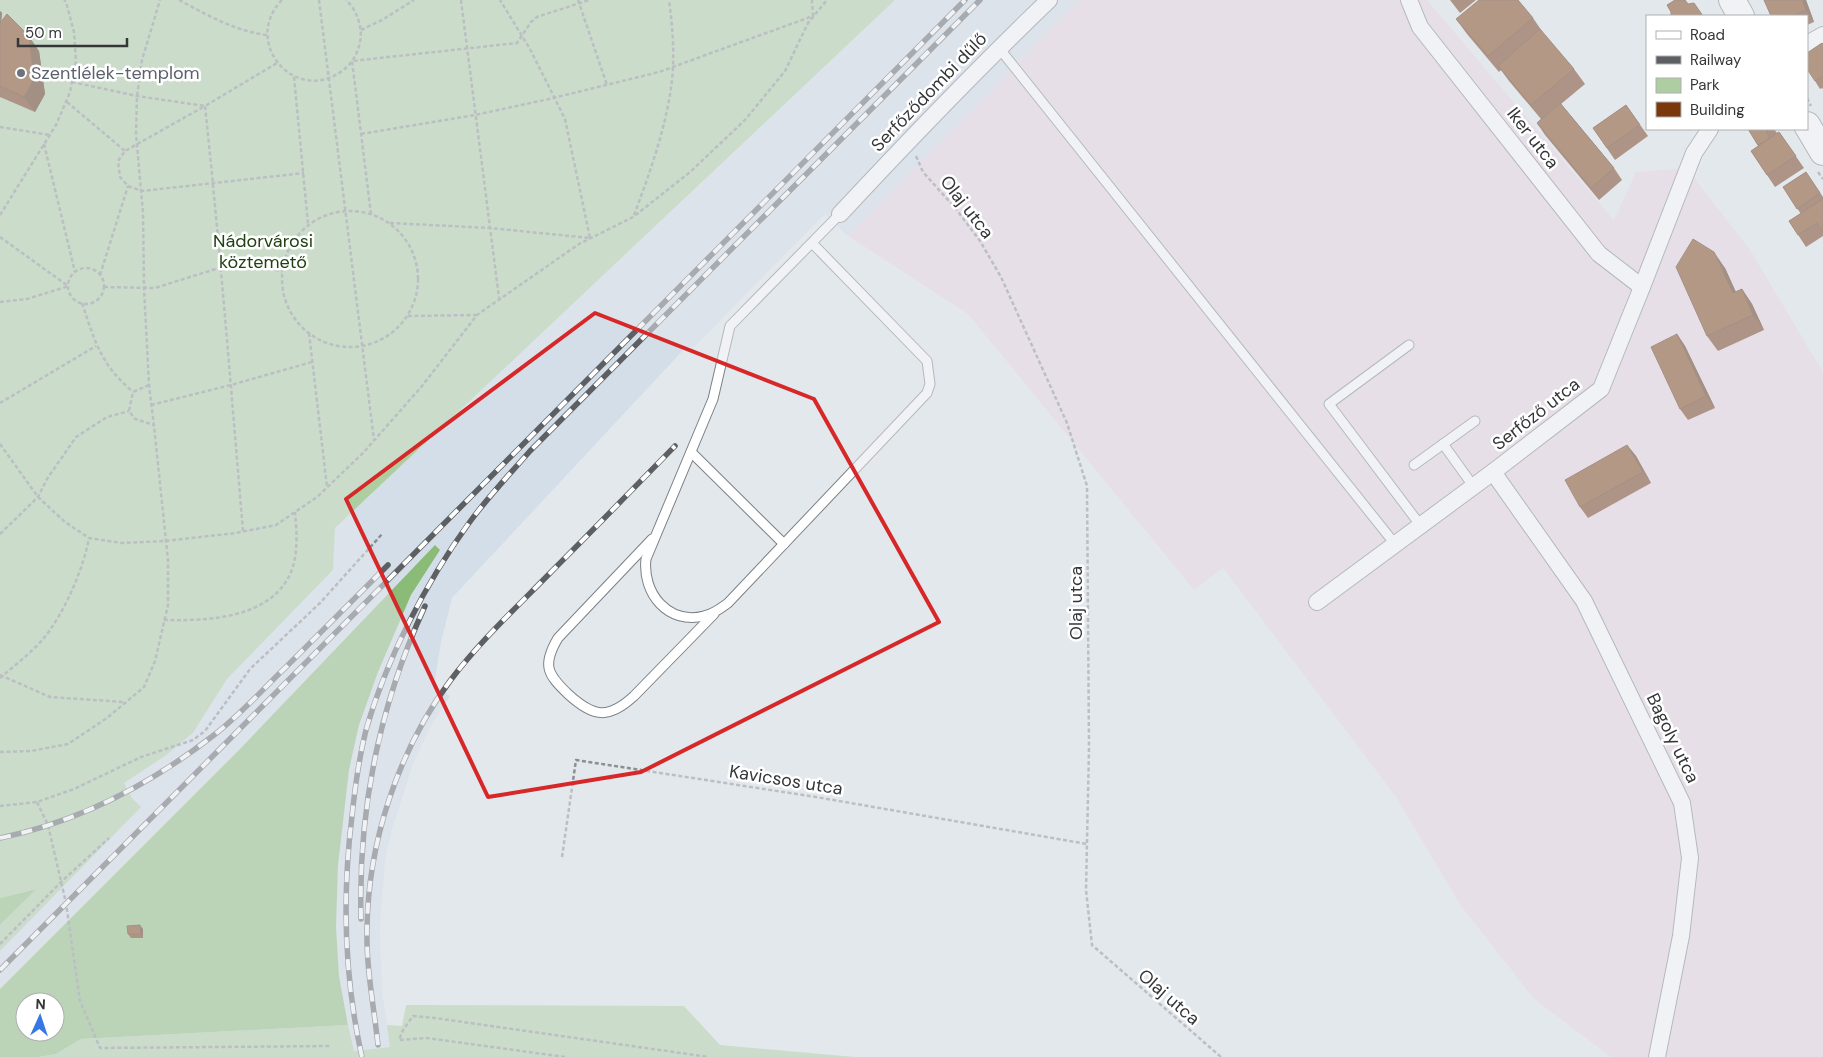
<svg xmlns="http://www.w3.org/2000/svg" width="1823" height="1057" viewBox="0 0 1823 1057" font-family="'DM Sans',sans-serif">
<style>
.built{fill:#d3dee8}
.industrial{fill:#ecd6e3}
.green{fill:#adcea1}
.forest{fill:#8abc78;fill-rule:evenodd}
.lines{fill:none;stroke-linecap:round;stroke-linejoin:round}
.service-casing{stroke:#7c8185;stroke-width:11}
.minor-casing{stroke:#7c8185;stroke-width:18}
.primary-casing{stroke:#7c8185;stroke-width:28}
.path{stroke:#8b8f92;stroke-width:2.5;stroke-dasharray:4 2.5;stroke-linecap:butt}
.service{stroke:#fff;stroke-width:9}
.minor{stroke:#fff;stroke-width:16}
.primary{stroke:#fff;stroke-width:26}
.rail-casing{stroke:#5d5f62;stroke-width:5.5}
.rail{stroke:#fff;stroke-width:4;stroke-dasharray:11;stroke-linecap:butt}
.wall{fill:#6a3009}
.shaded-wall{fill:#562708}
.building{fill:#7b380b;stroke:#562708}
.marked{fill:none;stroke:#d62828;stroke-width:4;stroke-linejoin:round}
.worship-dot{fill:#6b7280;stroke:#fff;stroke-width:2}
.labels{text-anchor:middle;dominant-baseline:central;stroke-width:5;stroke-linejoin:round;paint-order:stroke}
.worship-label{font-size:18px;fill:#5b616d;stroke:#fff;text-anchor:start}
.street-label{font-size:18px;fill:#343638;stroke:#fff}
.park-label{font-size:18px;fill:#204112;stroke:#fff}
</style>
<rect width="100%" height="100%" fill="#e3e8ed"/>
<!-- built -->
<polygon class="built" points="895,0 1080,0 848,236 825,214 693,348 687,346 452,598 441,642 434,685 450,696 431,726 413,764 392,829 385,860 380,927 381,965 383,999 391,1047 354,1051 348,1025 339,976 336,927 338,865 341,821 349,770 359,725 378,672 411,595 440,550 0,989 0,951 140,807 132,798 124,783 165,756 193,733 227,679 333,570 335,528"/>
<!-- industrial -->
<polygon class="industrial" points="1080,0 1427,0 1614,220 1636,172 1686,168 1749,248 1823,372 1823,1057 1611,1057 1534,999 1461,906 1396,797 1223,568 1194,590 968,314 848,236"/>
<!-- green -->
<g class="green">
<polygon points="0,0 895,0 335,528 333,570 227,679 193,733 165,756 124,783 132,798 141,807 0,951 0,925 35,889 0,898"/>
<polygon points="406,1005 684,1006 720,1045 855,1057 39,1057 56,1054 81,1039 348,1025 354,1051 390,1047 387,1025 402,1026"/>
</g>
<!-- forest -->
<g class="forest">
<path d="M435 545 440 550 411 595 378 672 359 725 349 770 338 865 336 927 339 976 348 1025 81 1039 56 1054 39 1057H0V989L239 750ZM25 1002H55V1032H25Z"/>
<polygon points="36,889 0,925 0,898"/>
</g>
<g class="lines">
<defs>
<g id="service">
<polyline points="999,48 1395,544"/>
<path d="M812 243 927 361 930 384 927 393 728 603C721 608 714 614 704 616 668 625 642 593 646 559L713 399 730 326 840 214"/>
<polyline points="1409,345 1329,404 1421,526"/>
<polyline points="1443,444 1474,487"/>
<polyline points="691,452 784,544"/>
<polyline points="1414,465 1475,421"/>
<path d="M652 539 558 638C542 665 547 674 568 694 593 717 608 720 634 696L714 614"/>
</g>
<g id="minor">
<polyline points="1409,0 1420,27 1599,254 1642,287"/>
<polyline points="1807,44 1823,35"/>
<path d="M840 214C908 141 977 69 1049 0"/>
<polyline points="1493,472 1584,601 1682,803 1690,858 1681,936 1657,1057"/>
<polyline points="1317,602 1493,472 1601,389 1642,287 1694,153 1710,129"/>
</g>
<g id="primary">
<polyline points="1732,0 1741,16"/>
<polyline points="1807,125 1823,152"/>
</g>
</defs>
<!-- service casing -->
<use href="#service" class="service-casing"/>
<!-- minor casing -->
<use href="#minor" class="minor-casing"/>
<!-- primary casing -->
<use href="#primary" class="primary-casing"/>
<!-- path -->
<g class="path">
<path d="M179 0C207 15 235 31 267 35"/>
<path d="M282 0C241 42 295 105 342 71 352 64 358 53 360 42 363 28 357 10 346 0"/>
<polyline points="319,0 374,440"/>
<polyline points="461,0 499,298"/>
<polyline points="578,0 607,85"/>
<polyline points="361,30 382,20 414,0"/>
<polyline points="294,77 308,224"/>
<polyline points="72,82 137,96 205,106 277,63"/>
<polyline points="1807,98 1811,106"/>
<polyline points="67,102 125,151"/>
<polyline points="0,127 50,135"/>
<polyline points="361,134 475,115 549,99 659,72 813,16 812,0"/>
<polyline points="44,144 75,272"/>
<polyline points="916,156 923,172 956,209 980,241 1001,277 1067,423 1087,486 1089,748 1086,890 1092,945 1221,1057"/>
<polyline points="1818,172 1823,179"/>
<circle cx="350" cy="279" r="68"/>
<polyline points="371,214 352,61 517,43 531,22 537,17 589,0"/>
<polyline points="0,215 56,125 70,92 76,61 74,32 66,2 64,0"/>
<path d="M634 215C651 170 671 114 673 66 674 44 672 22 669 0"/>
<polyline points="390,223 490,228 590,238 565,119 530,49 500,0"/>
<polyline points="0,237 68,286"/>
<circle cx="86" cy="286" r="18"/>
<polyline points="100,275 128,186"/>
<polyline points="104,287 155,288 222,267 260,264 282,272"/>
<polyline points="0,302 27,299 69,286"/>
<path d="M82 303C95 342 101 365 133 392"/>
<polyline points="408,316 477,315"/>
<polyline points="309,333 327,487"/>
<polyline points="149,385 133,392 129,411 135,419 154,425"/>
<polyline points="0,403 96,346"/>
<polyline points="151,405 231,385 312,362"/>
<polyline points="0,444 38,497 65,522 89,538 122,543 165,541 236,533 276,525 317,497 363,453 422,386 477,315 579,244 633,217 689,173 745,120 785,71 808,23 827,0"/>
<path d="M243 531C231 389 220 248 205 106L125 151 118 161 120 177 128 186 142 191 304 173"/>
<polyline points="0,534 38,497 47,479 76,437 107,417 129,411"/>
<path d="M164 620C206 621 263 619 287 580 299 561 297 533 295 512"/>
<polyline points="0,675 50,697 124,702"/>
<path d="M0 678C14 666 31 653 43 639 64 614 83 570 89 538"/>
<polyline points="0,752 31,751 68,744 107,718 144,687 155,661 168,605 168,560 154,426 149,385 144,288 143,213 136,134 137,96 142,60 160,0"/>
<polyline points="37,802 48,825 66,903 80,1001 100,1048 331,1046"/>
<polyline points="0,806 37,802 74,789 141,757 193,740 205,731 250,669 320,603 383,533"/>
<polyline points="562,857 576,760 816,797 1087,844"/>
<polyline points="0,944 62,881 109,838"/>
<polyline points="565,1057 427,1038 399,1040 403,1030 413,1016 435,1018 709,1057"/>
</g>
<!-- service -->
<use href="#service" class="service"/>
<!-- minor -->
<use href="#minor" class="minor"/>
<!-- primary -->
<use href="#primary" class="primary"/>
<defs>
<g id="rail">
<path d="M0 838C78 822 151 784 214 735 240 715 262 690 286 667 320 633 354 599 388 565"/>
<path d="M361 919C358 811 380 704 425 606"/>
<polyline points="0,970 965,0"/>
<path d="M378 1045C374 1007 366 968 367 929 368 842 398 751 450 681 480 641 518 606 553 570 594 529 634 488 675 446"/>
<path d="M362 1057C344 977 342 897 352 816 355 787 359 758 366 730 386 660 426 582 469 523 487 498 509 475 530 451L980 0"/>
</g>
</defs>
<!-- rail casing -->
<use href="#rail" class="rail-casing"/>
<!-- rail -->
<use href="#rail" class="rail"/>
</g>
<!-- wall -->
<g class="wall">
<polygon points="1450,0 1476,0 1460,13"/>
<polygon points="1806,0 1814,22 1807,25 1807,16 1771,16"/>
<polygon points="0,11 2,13 1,22 39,51 45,94 35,112 0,97"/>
<polygon points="1533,18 1544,34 1574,69 1585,84 1561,104 1614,168 1622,180 1599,200 1545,135 1537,123 1541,119 1509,81 1501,70 1499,72 1467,34 1456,19"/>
<polygon points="1823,44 1823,89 1822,88 1820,89 1815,81"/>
<polygon points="1626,105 1648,136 1615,160 1593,128"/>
<polygon points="1748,129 1774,129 1777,133 1779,132 1804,168 1775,187 1751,151 1758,146"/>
<polygon points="1806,172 1823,197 1823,236 1806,247 1789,221 1801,214 1783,187"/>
<polygon points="1725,268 1736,292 1742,289 1752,304 1764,330 1718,351 1707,336"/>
<polygon points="1677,334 1685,346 1715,408 1688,420 1680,409"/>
<polygon points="1627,445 1636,456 1651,483 1588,518 1580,507"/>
<polygon points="143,929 143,938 131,938 128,934"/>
</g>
<!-- shaded-wall -->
<g class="shaded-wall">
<polygon points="1802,0 1806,0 1814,22 1806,10"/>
<polygon points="0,11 2,13 0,34"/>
<polygon points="29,36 39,51 45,94 35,112 24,97"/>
<polygon points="1714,252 1725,268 1743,308 1733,293"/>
<polygon points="1742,289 1752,304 1764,330 1753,315"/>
<polygon points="1677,334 1685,346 1715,408 1706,396"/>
<polygon points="1627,445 1636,456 1651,483 1643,472"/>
<polygon points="140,925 143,929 143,938 141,934"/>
</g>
<!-- building -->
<g class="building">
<polygon points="1479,0 1518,0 1533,18 1488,56 1456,19"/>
<polygon points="1675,0 1685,0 1688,4 1694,3 1703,16 1671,16 1671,12 1667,5"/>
<polygon points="1764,0 1802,0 1806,10 1791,16 1771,16"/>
<polygon points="7,14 29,36 34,79 24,97 0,86 0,23"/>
<polygon points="1540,29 1574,69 1531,105 1498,66"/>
<polygon points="1822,43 1823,44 1823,76 1815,81 1807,69 1807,53"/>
<polygon points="1560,103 1614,168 1591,188 1537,123"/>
<polygon points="1626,105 1640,125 1607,148 1593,128"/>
<polygon points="1748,129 1770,129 1766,131 1770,138 1758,145"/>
<polygon points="1779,132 1796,156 1767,175 1751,151"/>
<polygon points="1806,172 1820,193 1797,209 1783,187"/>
<polygon points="1823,199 1823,232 1817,223 1798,235 1789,221"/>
<polygon points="1693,239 1714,252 1733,293 1742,289 1753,315 1707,336 1676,267"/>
<polygon points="1677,334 1706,396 1680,409 1651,347"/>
<polygon points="1627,445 1643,472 1580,507 1565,480"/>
<polygon points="140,925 141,934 128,934 127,926"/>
</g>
<!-- marked area -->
<path d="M0 0H1823V1057H0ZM595 313 814 399 939 622 641 772 488 797 346 499Z" fill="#e3e8ed" fill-opacity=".55" fill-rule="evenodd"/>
<path class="marked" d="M595 313 814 399 939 622 641 772 488 797 346 499Z"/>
<!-- markers -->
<circle class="worship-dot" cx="21" cy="73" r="5"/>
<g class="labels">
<!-- worship labels -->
<g class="worship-label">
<text x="31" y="73">Szentlélek-templom</text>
</g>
<!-- street labels -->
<g class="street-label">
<text transform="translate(929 92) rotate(-46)">Serfőződombi dűlő</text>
<text transform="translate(1533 138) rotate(52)">Iker utca</text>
<text transform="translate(967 207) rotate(52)">Olaj utca</text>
<text transform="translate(1536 414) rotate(-38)">Serfőző utca</text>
<text transform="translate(1076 603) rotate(-90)">Olaj utca</text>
<text transform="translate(1673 738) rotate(64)">Bagoly utca</text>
<text transform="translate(786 780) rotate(9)">Kavicsos utca</text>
<text transform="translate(1169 997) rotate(41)">Olaj utca</text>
</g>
<!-- park labels -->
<g class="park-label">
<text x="263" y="241">Nádorvárosi<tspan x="263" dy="21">köztemető</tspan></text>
</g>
</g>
<!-- legend -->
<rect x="1646" y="15" width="162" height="115" fill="#ffffff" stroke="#aeafaf"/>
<rect x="1656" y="31" width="25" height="8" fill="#ffffff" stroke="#aeafaf"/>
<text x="1690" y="40" font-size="15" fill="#343638">Road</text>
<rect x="1656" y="56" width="25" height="8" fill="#5d5f62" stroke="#aeafaf"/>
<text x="1690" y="65" font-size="15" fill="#343638">Railway</text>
<rect x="1656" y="78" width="25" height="15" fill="#adcea1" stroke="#aeafaf"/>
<text x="1690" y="90" font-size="15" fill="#343638">Park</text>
<rect x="1656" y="102" width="25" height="15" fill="#7b380b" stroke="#aeafaf"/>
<text x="1690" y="115" font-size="15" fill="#343638">Building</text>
<!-- north arrow -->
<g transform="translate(40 1017) rotate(3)"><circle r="24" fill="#ffffff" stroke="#aeafaf"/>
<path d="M0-4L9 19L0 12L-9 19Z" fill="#3577e5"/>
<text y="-8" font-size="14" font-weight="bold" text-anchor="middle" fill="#343638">N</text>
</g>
<!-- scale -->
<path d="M18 38v8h109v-8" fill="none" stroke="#343638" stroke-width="2.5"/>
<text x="25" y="38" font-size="15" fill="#343638" stroke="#ffffff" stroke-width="4" paint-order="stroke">50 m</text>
</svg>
